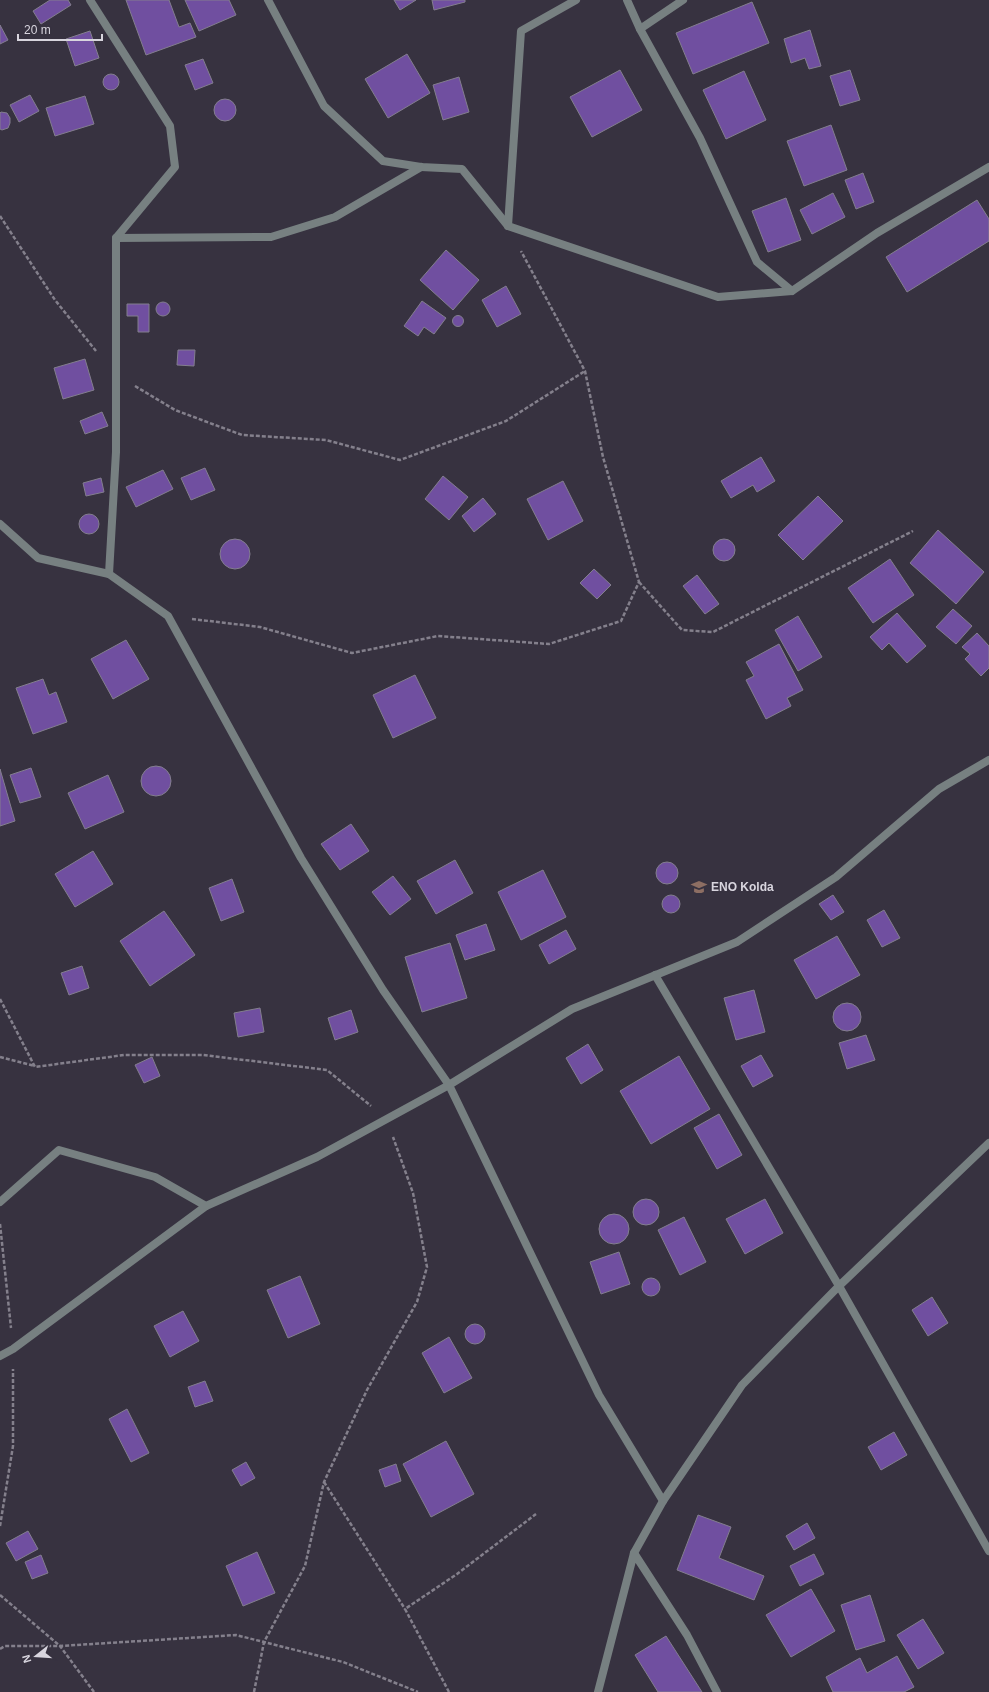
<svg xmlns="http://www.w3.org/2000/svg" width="989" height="1692" viewBox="0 0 989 1692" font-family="Helvetica,sans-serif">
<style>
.building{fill:#704fa0;stroke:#837e8e}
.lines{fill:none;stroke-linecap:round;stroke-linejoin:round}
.path{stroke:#84808c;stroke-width:2.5;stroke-dasharray:4 2;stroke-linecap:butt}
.minor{stroke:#778081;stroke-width:8}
.labels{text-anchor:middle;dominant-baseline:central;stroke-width:3;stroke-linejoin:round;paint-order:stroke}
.poi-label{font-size:12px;font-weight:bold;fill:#d8d5de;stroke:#373240;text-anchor:start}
</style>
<rect width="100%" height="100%" fill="#373240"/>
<!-- building -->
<g class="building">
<polygon points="50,0 68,0 71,5 41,24 33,11"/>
<polygon points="126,0 169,0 179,27 190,23 196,37 146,55"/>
<polygon points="185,0 229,0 236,15 199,31"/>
<polygon points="394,0 416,0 400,10"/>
<polygon points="432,0 465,0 465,2 434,10"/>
<polygon points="752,2 769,43 693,74 676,33"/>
<polygon points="0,25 8,40 0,44"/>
<polygon points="810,30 821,66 809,69 805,58 791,63 784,39"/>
<polygon points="90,31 99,58 75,66 66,39"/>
<polygon points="407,54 430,93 388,118 365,79"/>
<polygon points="203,59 213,83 195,90 185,65"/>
<polygon points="620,70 642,110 592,137 570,97"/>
<polygon points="850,70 860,100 840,106 830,76"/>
<polygon points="744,71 766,120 726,139 703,90"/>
<circle cx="111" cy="82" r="8"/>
<polygon points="459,77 469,112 443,120 433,85"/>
<polygon points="30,95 39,111 19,122 10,105"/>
<polygon points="85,96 94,124 55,136 46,108"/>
<circle cx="225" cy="110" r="11"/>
<polygon points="1,112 7,113 10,118 10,123 8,128 2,130 0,129 0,113"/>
<polygon points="831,125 847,170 804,186 787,141"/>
<polygon points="863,173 874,202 856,209 845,180"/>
<polygon points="833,193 845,217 812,234 800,210"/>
<polygon points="786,198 801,240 768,252 752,211"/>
<polygon points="977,200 989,219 989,241 907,292 886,257"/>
<polygon points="446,250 479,280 453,310 420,280"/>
<polygon points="506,286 521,314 497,327 482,300"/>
<polygon points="422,301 446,318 434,334 424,327 418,336 404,326"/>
<circle cx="163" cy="309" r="7"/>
<polygon points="127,304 149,304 149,332 138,332 138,316 127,316"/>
<circle cx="458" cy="321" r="5.5"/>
<polygon points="178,350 195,350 194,366 177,365"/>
<polygon points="85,359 94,390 63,399 54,368"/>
<polygon points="102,412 108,426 85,434 80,421"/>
<polygon points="761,457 775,481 757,492 753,485 731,498 721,481"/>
<polygon points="205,468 215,490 191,500 181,478"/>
<polygon points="163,470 173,489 136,507 126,487"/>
<polygon points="443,476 468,497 449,520 425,499"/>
<polygon points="101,478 104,492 86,496 83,483"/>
<polygon points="563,481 583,521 548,540 527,499"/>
<polygon points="818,496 843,521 803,560 778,535"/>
<polygon points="483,498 496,514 474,532 462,516"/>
<circle cx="89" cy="524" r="10"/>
<polygon points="938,530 984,572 956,604 910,563"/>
<circle cx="235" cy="554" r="15"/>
<circle cx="724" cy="550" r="11"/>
<polygon points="890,559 914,595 873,623 848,588"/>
<polygon points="594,569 611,585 597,599 580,583"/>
<polygon points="697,575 719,604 705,614 683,586"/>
<polygon points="953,609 972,626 956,644 936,627"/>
<polygon points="897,613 926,646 907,663 889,643 882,650 870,637"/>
<polygon points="798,616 822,657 798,671 775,630"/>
<polygon points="977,633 989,646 989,668 981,676 965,659 970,654 962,647"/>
<polygon points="126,640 149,679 113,699 91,659"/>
<polygon points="779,644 803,690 787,698 791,706 766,719 746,680 754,676 746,662"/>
<polygon points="415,675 436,718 393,738 373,695"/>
<polygon points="43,679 49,695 56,692 67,722 33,734 16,688"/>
<circle cx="156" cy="781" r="15"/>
<polygon points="31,768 41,797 20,803 10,775"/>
<polygon points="0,769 15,821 0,826"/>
<polygon points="108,775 124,812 85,829 68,793"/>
<polygon points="351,824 369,851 340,870 321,844"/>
<polygon points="93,851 113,884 75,907 55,874"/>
<polygon points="455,860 473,893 436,914 417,881"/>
<circle cx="667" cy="873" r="11"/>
<polygon points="543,870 566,917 521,940 498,892"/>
<polygon points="393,876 411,899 390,915 372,892"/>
<polygon points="232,879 244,912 221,921 209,888"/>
<circle cx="671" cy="904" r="9"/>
<polygon points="833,895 844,912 831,920 819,904"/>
<polygon points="884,910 900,938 882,947 867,920"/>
<polygon points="164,911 195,955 150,986 120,941"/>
<polygon points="486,924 495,950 465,960 456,935"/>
<polygon points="566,930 576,949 549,964 539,945"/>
<polygon points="837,936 860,975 816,999 794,960"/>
<polygon points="450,943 467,998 422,1012 405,957"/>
<polygon points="82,966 89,988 69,995 61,973"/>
<polygon points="754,990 765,1032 736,1040 724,998"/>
<circle cx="847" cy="1017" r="14"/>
<polygon points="260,1008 264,1032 238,1037 234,1013"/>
<polygon points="351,1010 358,1032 335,1040 328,1018"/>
<polygon points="866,1035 875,1060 847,1069 839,1043"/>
<polygon points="588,1044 603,1070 581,1084 566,1058"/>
<polygon points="761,1055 773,1076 753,1087 741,1066"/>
<polygon points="679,1056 710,1109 651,1144 620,1091"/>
<polygon points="152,1057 160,1076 144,1083 135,1065"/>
<polygon points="719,1114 742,1155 717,1169 694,1128"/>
<circle cx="646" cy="1212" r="13"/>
<polygon points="765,1199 783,1233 745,1254 726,1219"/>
<circle cx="614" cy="1229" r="15"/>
<polygon points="684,1217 706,1262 680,1275 658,1230"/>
<polygon points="619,1252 630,1284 601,1294 590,1262"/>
<polygon points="300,1276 320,1324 288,1338 267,1290"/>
<circle cx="651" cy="1287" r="9"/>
<polygon points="932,1297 948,1323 928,1336 912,1310"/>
<polygon points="183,1311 199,1341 170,1357 154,1326"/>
<circle cx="475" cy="1334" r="10"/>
<polygon points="449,1337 472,1378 444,1393 422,1353"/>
<polygon points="205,1381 213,1401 195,1407 188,1387"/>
<polygon points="127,1409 149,1453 131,1462 109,1419"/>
<polygon points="894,1432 907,1455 881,1470 868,1447"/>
<polygon points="446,1441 474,1494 431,1517 403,1464"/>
<polygon points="246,1462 255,1478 241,1486 232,1470"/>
<polygon points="396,1464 401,1481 385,1487 379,1470"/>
<polygon points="698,1515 731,1527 719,1558 764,1576 754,1600 677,1570"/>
<polygon points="807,1523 815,1538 794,1550 786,1536"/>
<polygon points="28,1531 38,1549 16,1561 6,1543"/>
<polygon points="257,1552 275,1593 243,1606 226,1566"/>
<polygon points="814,1554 824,1574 800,1586 790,1566"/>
<polygon points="41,1555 48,1573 32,1579 25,1562"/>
<polygon points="811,1589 835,1631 791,1657 766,1615"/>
<polygon points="870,1595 885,1641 856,1650 841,1605"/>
<polygon points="923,1619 944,1653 918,1669 897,1635"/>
<polygon points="666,1636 702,1692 658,1692 635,1655"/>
<polygon points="897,1656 914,1687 904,1692 833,1692 826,1677 860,1658 867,1673"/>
</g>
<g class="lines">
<!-- path -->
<g class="path">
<polyline points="0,216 55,300 96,351"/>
<polyline points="135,386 175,410 242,435 326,440 400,460 506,421 585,371"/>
<polyline points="639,582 682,630 713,632 913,531"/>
<polyline points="192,619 260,627 352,653 438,636 549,644 621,621 639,582 603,457 585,371 521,251"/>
<polyline points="0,999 35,1067 124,1055 203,1055 327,1070 371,1106"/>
<polyline points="0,1057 35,1066"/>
<polyline points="0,1224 11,1328"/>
<polyline points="324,1482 405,1609"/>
<polyline points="0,1526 13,1446 13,1369"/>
<polyline points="0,1595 60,1646 94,1692"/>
<polyline points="0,1649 5,1646 60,1646 236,1635 343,1662 418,1692"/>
<polyline points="254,1692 264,1642 305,1566 324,1482 367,1390 417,1302 427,1267 413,1193 393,1137"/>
<polyline points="449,1692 405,1609 457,1574 536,1514"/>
</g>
<!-- minor -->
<g class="minor">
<polyline points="90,0 170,126 175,167 116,238 116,452 109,574 168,616 301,858 383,990 449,1085 599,1395 663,1501"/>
<polyline points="268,0 324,106 383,161 421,167 462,169 508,226 718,297 792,291 877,233 989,167"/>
<polyline points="627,0 640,29 700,138 757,262 792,291"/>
<polyline points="640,29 683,0"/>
<polyline points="508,226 521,31 576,0"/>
<polyline points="116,238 271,237 335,217 421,167"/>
<polyline points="0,524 38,558 109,574"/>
<polyline points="655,975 839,1286 989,1551"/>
<polyline points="0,1202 59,1150 155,1177 206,1206 317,1157 449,1085 572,1009 737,942 836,877 939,789 989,760"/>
<polyline points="0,1356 13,1349 206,1206"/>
<polyline points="634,1553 663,1501 742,1385 839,1286 989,1143"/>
<polyline points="598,1692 634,1553 687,1635 717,1692"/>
</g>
</g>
<!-- icons -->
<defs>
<symbol id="university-bare" viewBox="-9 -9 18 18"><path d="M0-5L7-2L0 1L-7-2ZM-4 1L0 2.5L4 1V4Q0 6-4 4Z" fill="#8d6e63" stroke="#373240" stroke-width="2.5" paint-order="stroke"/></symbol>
</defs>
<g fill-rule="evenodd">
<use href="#university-bare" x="688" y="876" width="22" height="22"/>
</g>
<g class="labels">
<!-- poi labels -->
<g class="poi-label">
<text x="711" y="887">ENO Kolda</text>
</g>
</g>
<!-- north arrow -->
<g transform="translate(36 1656) rotate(253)" stroke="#373240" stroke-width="3" paint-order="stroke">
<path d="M0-3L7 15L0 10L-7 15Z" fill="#d8d5de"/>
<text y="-6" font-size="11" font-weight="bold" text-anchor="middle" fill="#d8d5de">N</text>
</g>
<!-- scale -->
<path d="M18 34v6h84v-6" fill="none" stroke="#d8d5de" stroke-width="2"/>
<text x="24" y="34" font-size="12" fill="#d8d5de" stroke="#373240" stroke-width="3" paint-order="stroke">20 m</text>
</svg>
